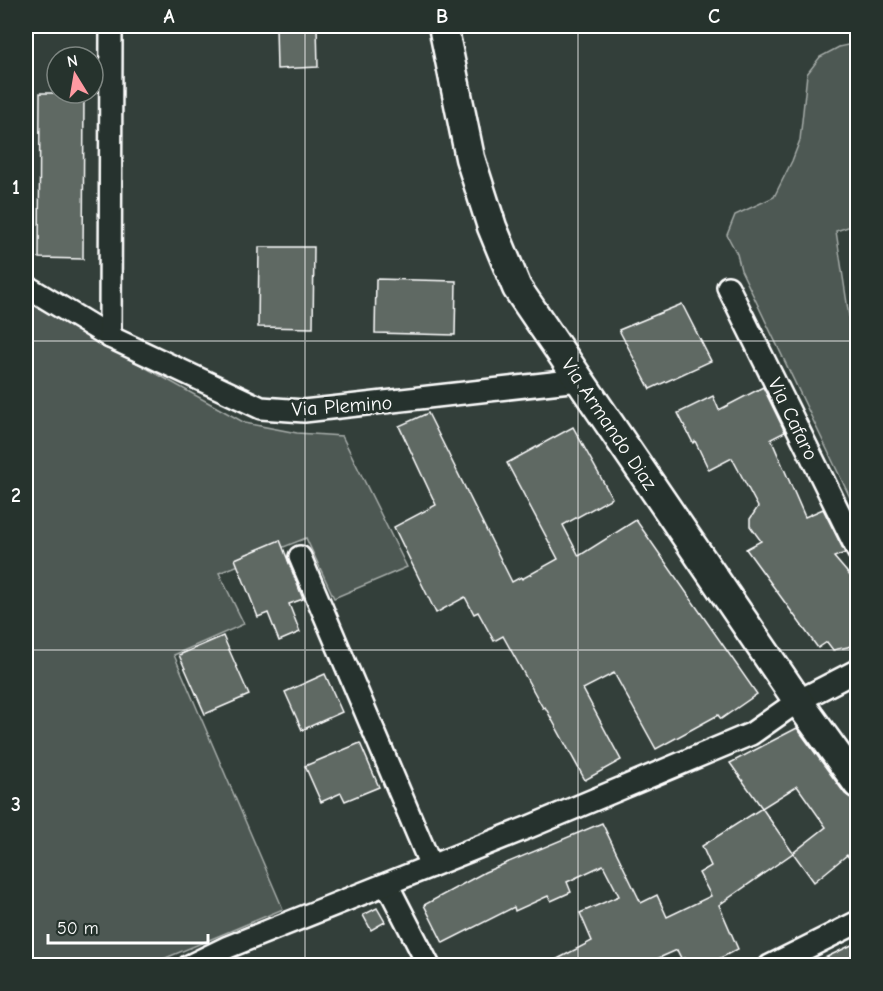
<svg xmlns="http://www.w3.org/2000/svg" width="883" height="991" viewBox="0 0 883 991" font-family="'Comic Neue',sans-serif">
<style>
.green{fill:#4d5853;stroke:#a6aca9;stroke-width:1.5}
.building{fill:#5f6964;stroke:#fff;stroke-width:1.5}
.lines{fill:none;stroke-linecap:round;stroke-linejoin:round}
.street-casing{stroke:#fff;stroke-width:26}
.secondary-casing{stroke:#fff;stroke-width:33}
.street{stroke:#26332d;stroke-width:21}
.secondary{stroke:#26332d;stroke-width:28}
.grid{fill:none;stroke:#fff;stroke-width:1.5;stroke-opacity:0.55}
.labels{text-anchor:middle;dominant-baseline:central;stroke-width:6;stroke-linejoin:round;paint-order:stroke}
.street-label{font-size:20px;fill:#fff;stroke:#26332d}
.neatline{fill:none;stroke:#fff;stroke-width:2}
.grid-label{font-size:20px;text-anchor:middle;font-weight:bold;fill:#fff}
</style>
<rect width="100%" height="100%" fill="#333f3a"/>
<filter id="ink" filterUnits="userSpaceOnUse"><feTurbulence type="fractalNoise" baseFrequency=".0167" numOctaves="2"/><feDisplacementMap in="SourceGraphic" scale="12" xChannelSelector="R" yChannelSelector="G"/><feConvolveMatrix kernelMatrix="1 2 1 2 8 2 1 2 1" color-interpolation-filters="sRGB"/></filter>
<g filter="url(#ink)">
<!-- green -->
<g class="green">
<polygon points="857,43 857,224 836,231 857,369 857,512 741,270 737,254 727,235 735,215 774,197 792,161 800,140 807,74 820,57 839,47"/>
<polygon points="26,301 245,423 297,433 342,436 407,567 334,598 306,538 219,573 244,624 174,655 283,909 149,965 26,965"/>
</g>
<!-- building -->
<g class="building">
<polygon points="276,26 317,26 318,67 277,69"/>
<polygon points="40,93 84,93 83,259 39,258"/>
<polygon points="259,247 314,247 313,328 258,327"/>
<polygon points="376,279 456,281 455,335 375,333"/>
<polygon points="682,304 711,361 650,389 619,330"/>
<polygon points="763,387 785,432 771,439 805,517 823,509 845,553 834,557 858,585 858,640 848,647 833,650 827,642 818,648 746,549 761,541 750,526 750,519 758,507 732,458 709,470 695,441 693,443 678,413 713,396 719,410"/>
<polygon points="428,413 512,582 521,577 522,579 558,559 507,463 573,427 612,498 563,525 579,556 636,520 757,694 721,719 718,715 656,749 614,673 583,689 621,760 585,780 545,707 543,708 503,636 494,641 478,612 474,614 465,597 436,613 394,527 436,505 399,426"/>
<polygon points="280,540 303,599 289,604 300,632 279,641 268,613 258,617 235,559"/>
<polygon points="223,636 249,695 205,714 179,655"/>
<polygon points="325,674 342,712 302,730 285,692"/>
<polygon points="797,728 845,794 858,803 858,870 847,855 814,882 793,853 826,827 797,786 762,808 730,763"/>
<polygon points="360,743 379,787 345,801 341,793 321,802 305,766"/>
<polygon points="762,808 793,853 719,905 738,949 705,966 688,966 684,958 682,960 677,950 641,966 544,966 592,941 580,913 619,896 603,865 567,882 571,892 551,901 548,896 515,911 514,907 443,943 424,905 485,872 602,823 641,903 657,895 667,917 711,896 699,873 711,866 702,846"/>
<polygon points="377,908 385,922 371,930 363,915"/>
<polygon points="858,942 858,966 808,966"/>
</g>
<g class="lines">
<defs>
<g id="street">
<polyline points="26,286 110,337 261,408 304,411 579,380"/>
<polyline points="728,287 858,551"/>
<polyline points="110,337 111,26"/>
<polyline points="300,557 431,866"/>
<polyline points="387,884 429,966"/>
<polyline points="189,966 228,947 529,827 751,734 798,701 858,670"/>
<polyline points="770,966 858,922"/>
</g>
<polyline id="secondary" points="443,26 470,158 492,227 517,288 798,701 858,784"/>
</defs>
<!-- street casing -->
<use href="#street" class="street-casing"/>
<!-- secondary casing -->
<use href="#secondary" class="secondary-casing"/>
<!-- street -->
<use href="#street" class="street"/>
<!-- secondary -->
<use href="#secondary" class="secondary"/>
</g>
</g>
<!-- grid -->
<path class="grid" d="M305 26V966M578 26V966M26 341H858M26 650H858"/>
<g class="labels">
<!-- street labels -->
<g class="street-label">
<text transform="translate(342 406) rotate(-4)">Via Plemino</text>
<text transform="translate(793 419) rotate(64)">Via Cafaro</text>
<text transform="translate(609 424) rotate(56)">Via Armando Diaz</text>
</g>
</g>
<!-- margin -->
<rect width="883" height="991" fill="none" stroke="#26332d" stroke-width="66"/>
<!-- north arrow -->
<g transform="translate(75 75) rotate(349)"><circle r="28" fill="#26332d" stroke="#7d8581" stroke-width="1.5"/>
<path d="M0-4.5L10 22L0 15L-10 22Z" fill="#ff9aa2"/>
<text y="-9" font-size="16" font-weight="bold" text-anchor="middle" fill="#ffffff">N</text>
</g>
<!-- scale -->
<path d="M48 934v9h160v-9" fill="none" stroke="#ffffff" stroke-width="3"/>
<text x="57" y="934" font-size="18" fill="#ffffff" stroke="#26332d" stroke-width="4.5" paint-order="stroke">50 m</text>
<rect x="33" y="33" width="817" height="925" class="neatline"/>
<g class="grid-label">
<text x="169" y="23">A</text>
<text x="442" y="23">B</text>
<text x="714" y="23">C</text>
<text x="16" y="194">1</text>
<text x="16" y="502">2</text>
<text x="16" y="811">3</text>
</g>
</svg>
